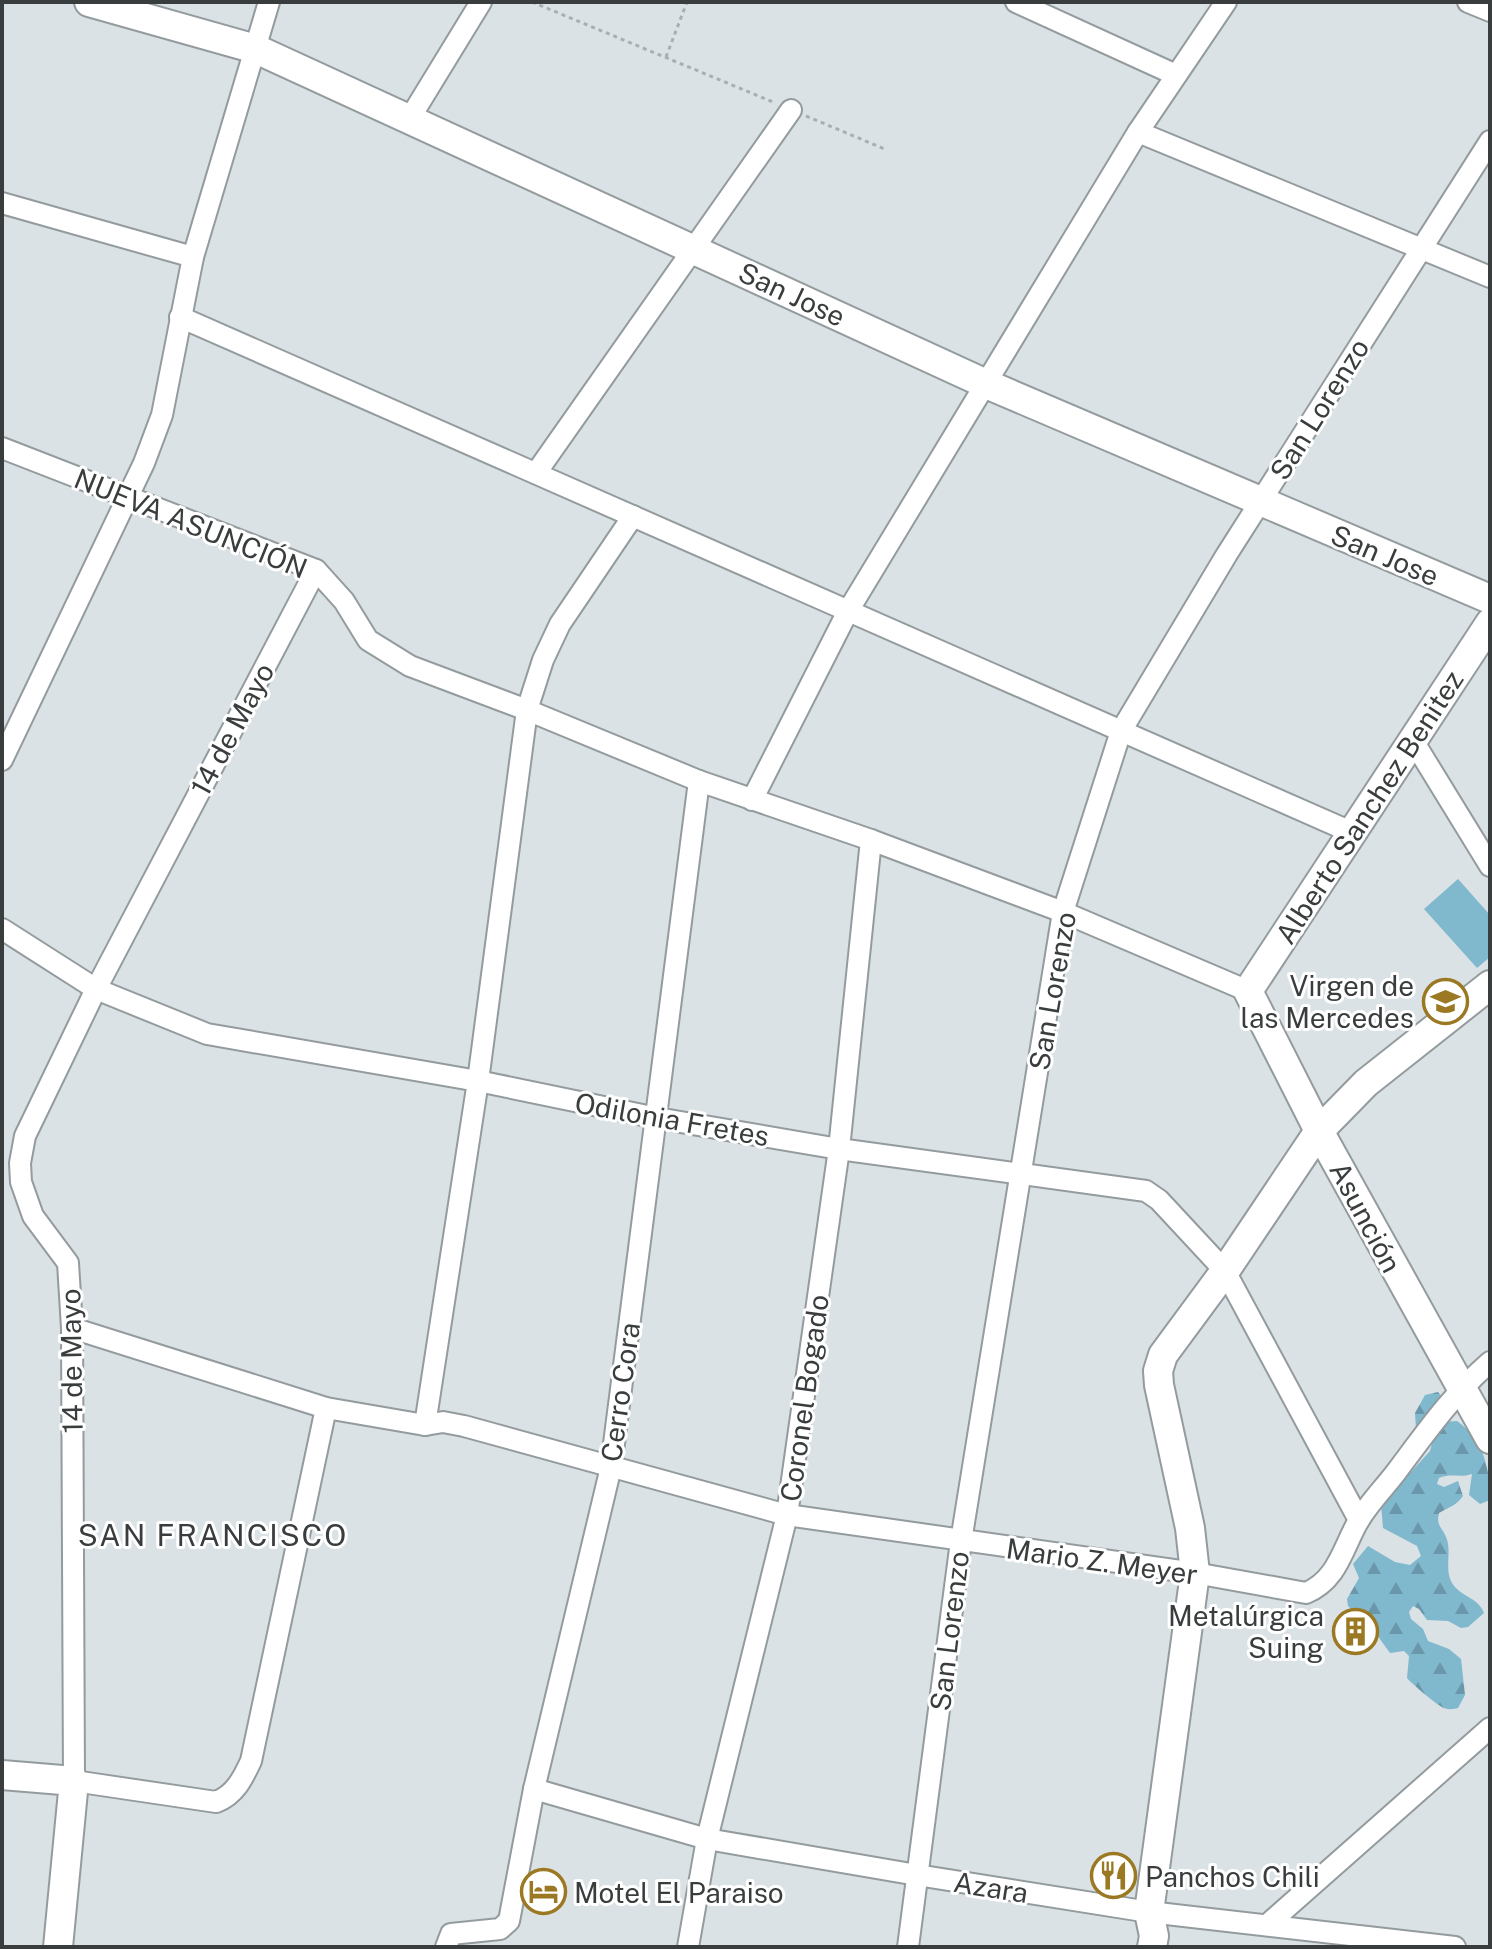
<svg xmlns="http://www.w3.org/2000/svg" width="1492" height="1949" viewBox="0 0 1492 1949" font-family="'Public Sans',sans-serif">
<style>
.forest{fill:url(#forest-firs)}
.pitch{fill:#80b8ce}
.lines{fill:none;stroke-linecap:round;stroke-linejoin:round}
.street-casing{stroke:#949b9e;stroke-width:24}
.secondary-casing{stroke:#949b9e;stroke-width:32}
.path{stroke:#a8afb1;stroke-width:3;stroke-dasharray:4 4;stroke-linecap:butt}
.street{stroke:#fff;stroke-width:20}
.secondary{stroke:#fff;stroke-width:28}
.labels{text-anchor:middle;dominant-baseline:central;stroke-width:6;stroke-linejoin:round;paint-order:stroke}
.street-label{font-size:28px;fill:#3a3d3e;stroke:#fff}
.poi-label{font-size:28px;fill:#3a3d3e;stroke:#fff;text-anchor:end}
.neighbourhood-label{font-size:30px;letter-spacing:2px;fill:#3a3d3e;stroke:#fff}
</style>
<defs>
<pattern id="forest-firs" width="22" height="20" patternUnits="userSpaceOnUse" patternTransform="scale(2)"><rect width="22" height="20" fill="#80b8ce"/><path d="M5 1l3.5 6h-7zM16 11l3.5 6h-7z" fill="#6a97a9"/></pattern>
</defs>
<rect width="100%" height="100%" fill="#dae2e5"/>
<!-- forest -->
<path class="forest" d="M1438 1392 1442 1397V1422L1457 1421C1484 1440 1490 1469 1490 1500L1480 1504 1469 1495 1472 1474C1461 1478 1450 1473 1439 1478L1437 1484 1444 1487 1458 1481 1463 1496C1456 1506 1449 1507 1439 1513 1436 1526 1442 1527 1446 1537 1453 1553 1442 1572 1455 1587 1464 1597 1479 1599 1484 1613L1468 1627 1461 1628 1448 1621 1427 1620 1419 1609 1413 1606 1409 1612 1411 1619 1423 1629 1428 1641 1449 1649 1461 1659 1465 1695 1458 1708C1454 1709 1449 1710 1444 1708 1438 1706 1411 1683 1407 1678L1409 1656 1404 1651 1390 1653 1377 1635 1348 1606 1347 1599 1359 1578 1353 1564 1368 1546 1395 1562 1410 1565 1421 1556 1417 1546 1383 1528 1381 1505 1430 1451 1436 1429H1416L1415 1413 1425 1395Z"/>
<!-- pitch -->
<polygon class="pitch" points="1458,879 1490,915 1490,957 1477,968 1424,909"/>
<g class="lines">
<defs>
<g id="street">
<polyline points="1016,2 1176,75"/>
<polyline points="1468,2 1490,11"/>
<polyline points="410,118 481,2"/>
<polyline points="1138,132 1490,277"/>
<polyline points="2,203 193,257"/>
<polyline points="180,317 1351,832"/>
<polyline points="2,448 316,570 344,601 368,640 410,666 527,710 699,781 871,840 1063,912 1248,991"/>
<polyline points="536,473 791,110"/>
<path d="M316 570 96 989 25 1136 20 1163 21 1182 33 1216 68 1263 72 1328 74 1781 216 1802C235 1795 243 1778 251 1761L326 1408"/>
<polyline points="1412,739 1490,866"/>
<polyline points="2,760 144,463 162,415 193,257 269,2"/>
<polyline points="752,800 848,611 1138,132 1226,2"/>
<polyline points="2,929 96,989 207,1034 478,1081 657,1118 839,1149 1146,1191 1159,1200 1225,1271 1359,1520"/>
<path d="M72 1328 326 1408 425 1425 443 1422 464 1426 787 1515 1195 1573 1306 1593C1338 1580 1343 1547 1359 1520 1369 1503 1385 1487 1397 1471 1427 1431 1452 1395 1490 1362"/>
<polyline points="425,1425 478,1081 527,710 543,660 560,624 633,516"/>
<polyline points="534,1789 707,1839 917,1875 1149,1912 1455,1947"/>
<polyline points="1267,1925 1490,1728"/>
<polyline points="446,1947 451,1934 500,1929 509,1921 534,1789 611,1467 699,781"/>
<polyline points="688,1947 707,1839 787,1515 839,1149 871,840"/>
<polyline points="908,1947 961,1541 1063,912 1121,731 1227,554 1490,141"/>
</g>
<g id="secondary">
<polyline points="89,2 256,49 984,383 1490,599"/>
<polyline points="1490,623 1248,991 1319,1131 1490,1439"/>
<polyline points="2,1775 74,1781 58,1947"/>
<polyline points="1152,1947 1154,1936 1149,1912 1195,1573 1190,1528 1159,1385 1158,1371 1163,1355 1225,1271 1319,1131 1366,1083 1490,985"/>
</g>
</defs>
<!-- street casing -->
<use href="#street" class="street-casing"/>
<!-- secondary casing -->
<use href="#secondary" class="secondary-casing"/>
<!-- path -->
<g class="path">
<polyline points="532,2 773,102"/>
<polyline points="666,57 687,2"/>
<polyline points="806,116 887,150"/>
</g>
<!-- street -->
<use href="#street" class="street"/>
<!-- secondary -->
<use href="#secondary" class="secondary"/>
</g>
<!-- icons -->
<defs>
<symbol id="school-ring" viewBox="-11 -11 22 22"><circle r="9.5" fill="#fff" stroke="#9b7822" stroke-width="1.5"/><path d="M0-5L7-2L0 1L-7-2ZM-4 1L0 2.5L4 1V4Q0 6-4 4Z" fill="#9b7822"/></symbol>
<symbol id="building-ring" viewBox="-11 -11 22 22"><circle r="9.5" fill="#fff" stroke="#9b7822" stroke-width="1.5"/><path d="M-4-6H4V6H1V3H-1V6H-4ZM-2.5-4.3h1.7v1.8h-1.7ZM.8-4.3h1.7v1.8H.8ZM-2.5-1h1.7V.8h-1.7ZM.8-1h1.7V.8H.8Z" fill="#9b7822"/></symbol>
<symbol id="restaurant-ring" viewBox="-11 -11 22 22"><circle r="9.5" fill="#fff" stroke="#9b7822" stroke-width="1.5"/><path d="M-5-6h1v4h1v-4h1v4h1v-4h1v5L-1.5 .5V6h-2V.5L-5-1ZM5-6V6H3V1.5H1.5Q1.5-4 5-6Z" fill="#9b7822"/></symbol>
<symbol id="hotel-ring" viewBox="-11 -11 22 22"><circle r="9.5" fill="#fff" stroke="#9b7822" stroke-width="1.5"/><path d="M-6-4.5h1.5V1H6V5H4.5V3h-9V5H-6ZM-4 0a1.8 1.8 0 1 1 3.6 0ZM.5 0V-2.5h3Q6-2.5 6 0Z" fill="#9b7822"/></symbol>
</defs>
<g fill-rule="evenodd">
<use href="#school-ring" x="1420" y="976" width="51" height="51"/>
<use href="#building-ring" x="1330" y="1606" width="51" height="51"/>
<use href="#restaurant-ring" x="1088" y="1850" width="51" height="51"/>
<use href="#hotel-ring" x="518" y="1866" width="51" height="51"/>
</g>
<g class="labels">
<!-- street labels -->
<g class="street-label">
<text transform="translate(792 294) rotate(25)">San Jose</text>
<text transform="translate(1319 409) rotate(-58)">San Lorenzo</text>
<text transform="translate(191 523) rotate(22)">NUEVA ASUNCIÓN</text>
<text transform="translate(1385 555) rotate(23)">San Jose</text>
<text transform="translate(232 729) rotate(-62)">14 de Mayo</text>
<text transform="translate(1369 807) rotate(-57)">Alberto Sanchez Benitez</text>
<text transform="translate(1052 991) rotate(-80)">San Lorenzo</text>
<text transform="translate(672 1119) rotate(10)">Odilonia Fretes</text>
<text transform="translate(1366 1217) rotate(62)">Asunción</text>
<text transform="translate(71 1361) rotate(-91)">14 de Mayo</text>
<text transform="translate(620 1392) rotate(-82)">Cerro Cora</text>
<text transform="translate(804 1398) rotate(-82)">Coronel Bogado</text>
<text transform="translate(1102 1561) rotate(8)">Mario Z. Meyer</text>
<text transform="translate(949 1631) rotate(-83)">San Lorenzo</text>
<text transform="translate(991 1887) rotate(9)">Azara</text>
</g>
<!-- poi labels -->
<g class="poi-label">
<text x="1414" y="985">Virgen de<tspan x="1414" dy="32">las Mercedes</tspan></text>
<text x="1324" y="1615">Metalúrgica<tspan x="1324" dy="32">Suing</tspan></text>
<text x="1145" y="1876" text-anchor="start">Panchos Chili</text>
<text x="574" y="1892" text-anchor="start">Motel El Paraiso</text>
</g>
<!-- neighbourhood labels -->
<g class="neighbourhood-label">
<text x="213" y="1535">SAN FRANCISCO</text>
</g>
</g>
<!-- border -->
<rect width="1492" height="1949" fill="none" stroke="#3a3d3e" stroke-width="8"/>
</svg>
